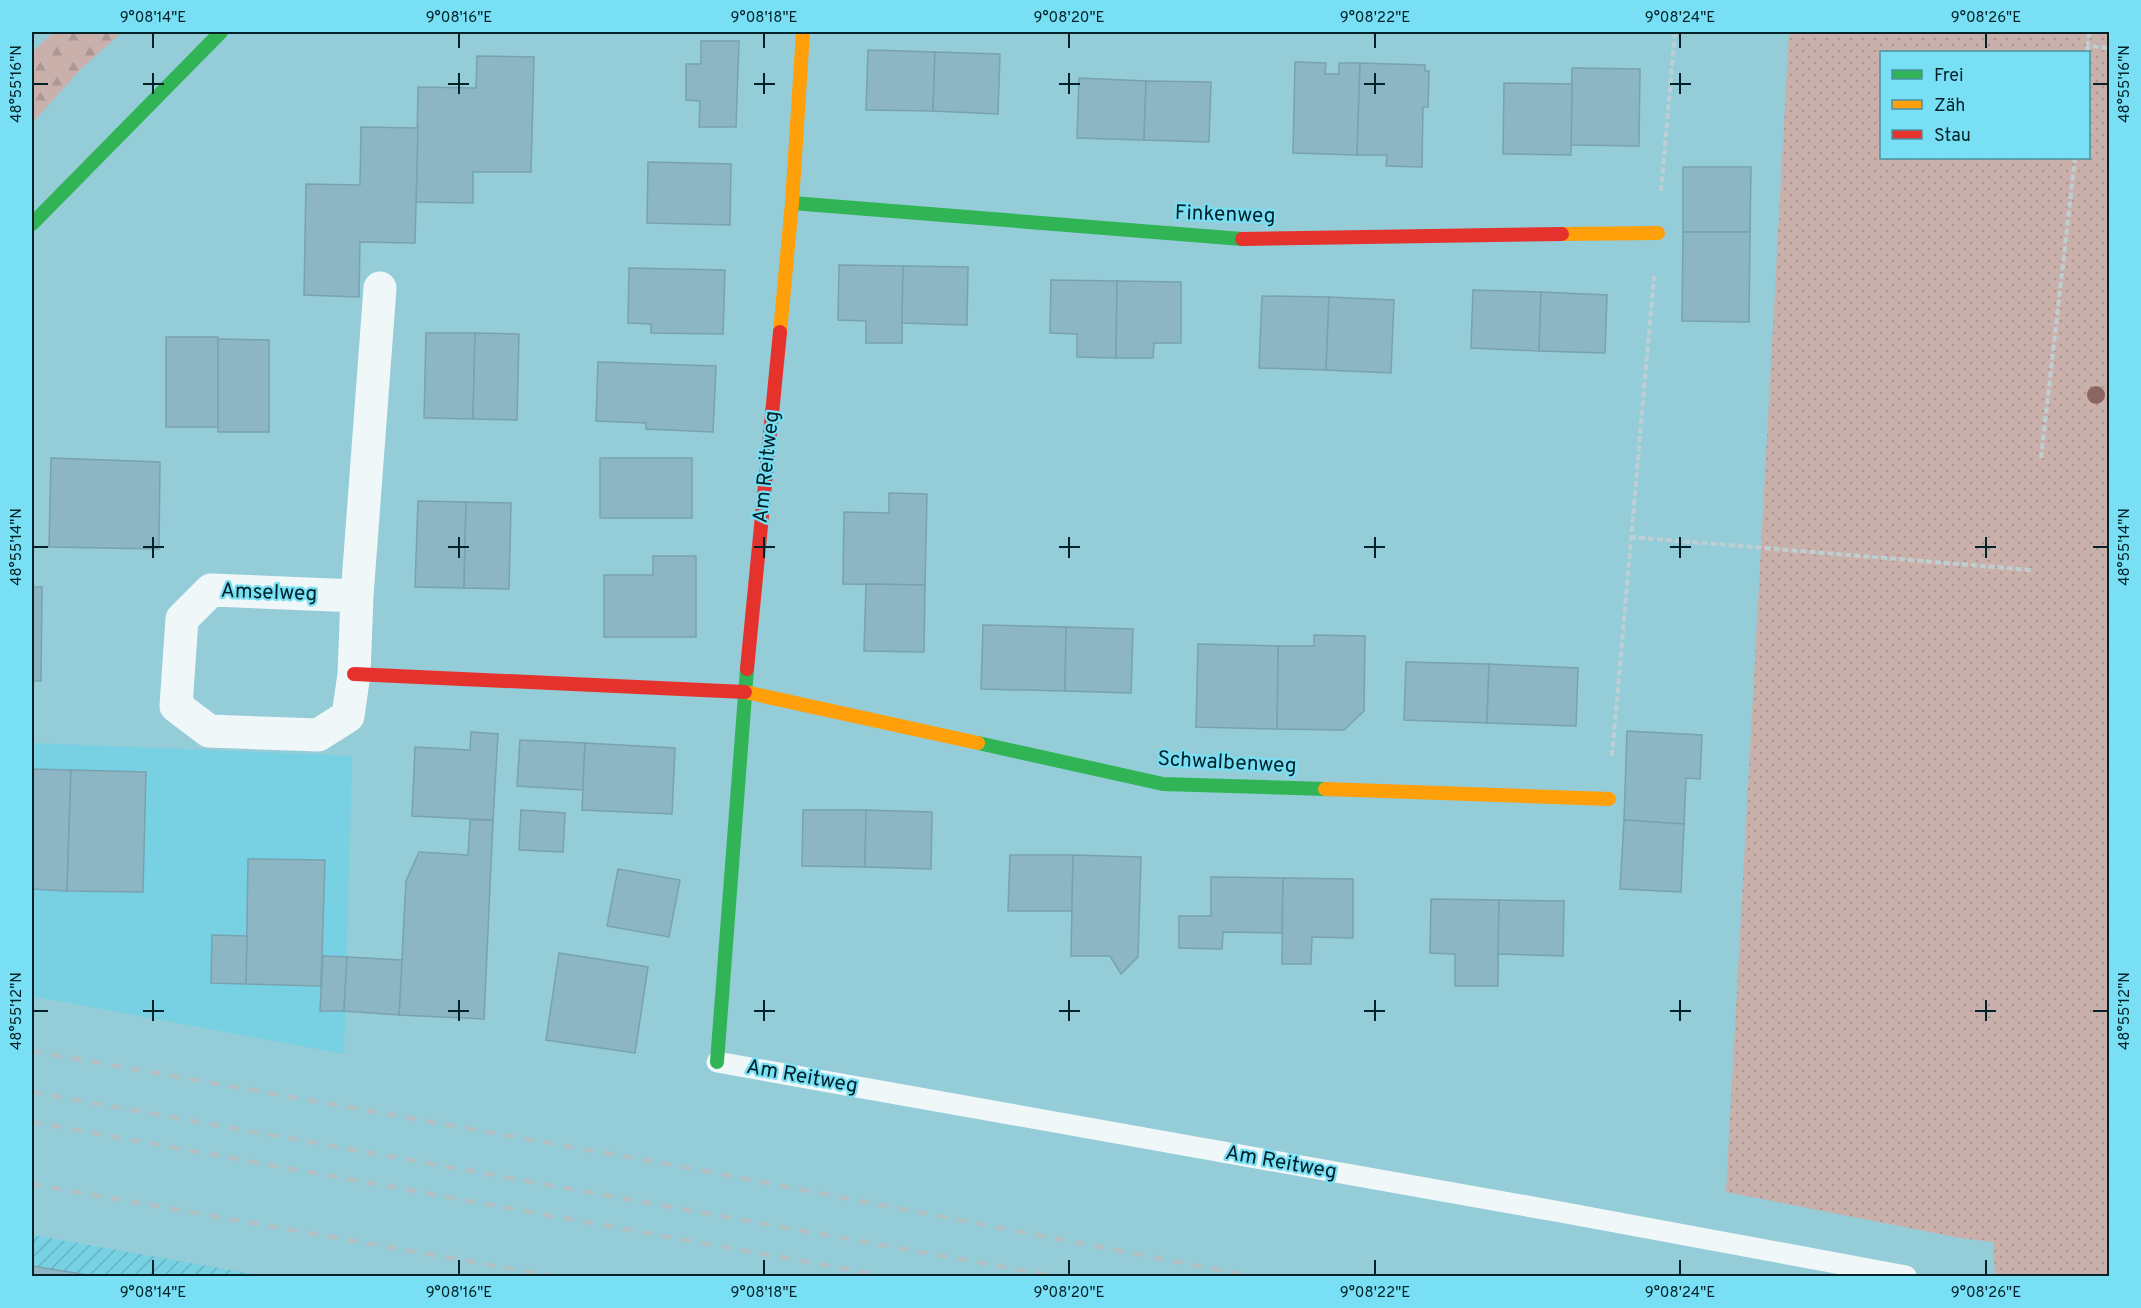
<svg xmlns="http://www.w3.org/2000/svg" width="2141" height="1308" viewBox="0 0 2141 1308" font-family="Overpass,sans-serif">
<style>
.built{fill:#77d1e3}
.industrial{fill:url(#industrial-furrows)}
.forest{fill:url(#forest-firs)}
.park{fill:url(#park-dots);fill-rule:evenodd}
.building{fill:#8db6c4;stroke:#78a2af;stroke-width:1.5}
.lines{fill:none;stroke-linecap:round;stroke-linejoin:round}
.path{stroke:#becfd4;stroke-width:4;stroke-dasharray:6 3;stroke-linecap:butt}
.lane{stroke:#eff7f9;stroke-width:21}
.street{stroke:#eff7f9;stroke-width:33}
.fast{stroke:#30b455;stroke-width:14}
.slow{stroke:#ff9f0a;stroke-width:14}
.jam{stroke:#e5322d;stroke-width:14}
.rail{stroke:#b1c1c4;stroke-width:4.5;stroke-dasharray:10 10;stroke-linecap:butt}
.tree{fill:#8b6661}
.ticks{fill:none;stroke:#002228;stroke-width:2}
.labels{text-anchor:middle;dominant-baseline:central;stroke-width:4.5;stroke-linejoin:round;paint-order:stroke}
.street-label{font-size:21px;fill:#002228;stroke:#78dff4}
.neatline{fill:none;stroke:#002228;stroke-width:2}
.ticks-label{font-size:15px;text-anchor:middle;fill:#002228}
</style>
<defs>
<pattern id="industrial-furrows" width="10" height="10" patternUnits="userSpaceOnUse" patternTransform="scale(1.5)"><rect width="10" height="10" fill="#77d1e3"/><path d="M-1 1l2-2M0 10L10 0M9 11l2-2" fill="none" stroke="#65b3c3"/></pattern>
<pattern id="forest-firs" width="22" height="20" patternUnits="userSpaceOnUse" patternTransform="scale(1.5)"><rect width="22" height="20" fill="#cab0ab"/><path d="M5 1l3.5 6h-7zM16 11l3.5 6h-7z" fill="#ac9793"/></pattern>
<pattern id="park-dots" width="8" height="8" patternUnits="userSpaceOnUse" patternTransform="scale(1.5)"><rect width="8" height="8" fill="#cab0ab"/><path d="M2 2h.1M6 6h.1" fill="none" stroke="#ac9793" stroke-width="1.8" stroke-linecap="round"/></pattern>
</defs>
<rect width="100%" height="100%" fill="#94ccd8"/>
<!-- built -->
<polygon class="built" points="32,743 352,756 344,1054 32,996"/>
<!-- industrial -->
<polygon class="industrial" points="32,1235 264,1276 32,1276"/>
<!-- forest -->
<polygon class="forest" points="54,32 122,32 81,69 32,123 32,52"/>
<!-- park -->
<path class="park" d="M1789 32H2109V1276L1995 1275 1993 1242 1960 1238 1726 1192ZM1882 52H2088V158H1882Z"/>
<!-- building -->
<g class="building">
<polygon points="701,41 739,41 736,127 699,127 700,101 686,100 686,64 701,64"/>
<polygon points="868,50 935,52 933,111 866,110"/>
<polygon points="935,52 1000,54 998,114 933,111"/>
<polygon points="477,56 534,57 531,172 473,172 473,203 416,202 418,87 476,88"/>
<polygon points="1295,62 1326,63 1325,74 1339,74 1339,63 1360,63 1357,155 1293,153"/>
<polygon points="1360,63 1425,65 1425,71 1429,71 1428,107 1423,107 1422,167 1386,166 1387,155 1357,155"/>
<polygon points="1572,68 1640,69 1639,146 1571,145"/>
<polygon points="1079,78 1146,81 1144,140 1077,138"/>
<polygon points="1146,81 1211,82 1209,142 1144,140"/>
<polygon points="1504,83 1572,84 1571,155 1503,154"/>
<polygon points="361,127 418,128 415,243 360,242 359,297 304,295 306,184 360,185"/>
<polygon points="648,162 731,164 730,225 647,223"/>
<polygon points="1683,167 1751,167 1750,232 1683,232"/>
<polygon points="1683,232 1750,232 1749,322 1682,321"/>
<polygon points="839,265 903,266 902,343 866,343 866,321 838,320"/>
<polygon points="903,266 968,267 967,325 902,323"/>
<polygon points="629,268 725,270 723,334 651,333 651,324 628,323"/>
<polygon points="1051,280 1117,281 1116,358 1077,357 1077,334 1050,333"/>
<polygon points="1117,281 1181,282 1181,343 1154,343 1153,358 1116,358"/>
<polygon points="1473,290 1541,292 1539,351 1471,348"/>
<polygon points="1541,292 1607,295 1605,353 1539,351"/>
<polygon points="1262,296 1329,297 1326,370 1259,368"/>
<polygon points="1329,297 1394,300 1391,373 1326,370"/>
<polygon points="426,333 475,333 473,419 424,418"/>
<polygon points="475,333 519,334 517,420 473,419"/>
<rect x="166" y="337" width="52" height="90"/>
<polygon points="218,339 269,340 269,432 218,432"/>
<polygon points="598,362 716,366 713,432 646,429 646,423 596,421"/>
<polygon points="51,458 160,462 159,549 49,547"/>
<rect x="600" y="458" width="92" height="60"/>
<polygon points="889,493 927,494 925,585 843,584 844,512 889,513"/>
<polygon points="418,501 466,502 464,588 415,587"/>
<polygon points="466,502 511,503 509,589 464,588"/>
<polygon points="653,556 696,556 696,637 604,637 604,575 653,575"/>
<polygon points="866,584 925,585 924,652 864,651"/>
<polygon points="32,587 42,587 41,681 32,681"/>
<polygon points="983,625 1066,627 1065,691 981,689"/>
<polygon points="1066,627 1133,629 1131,693 1065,691"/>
<polygon points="1314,635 1365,636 1364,711 1344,730 1277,729 1278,646 1314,646"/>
<polygon points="1198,644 1278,646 1277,729 1196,727"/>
<polygon points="1406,662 1489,664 1487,723 1404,720"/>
<polygon points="1489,664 1578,668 1576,726 1487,723"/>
<polygon points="1627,731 1702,735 1700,779 1686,778 1684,824 1624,820"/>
<polygon points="471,732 498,734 493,820 412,816 415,747 470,750"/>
<polygon points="520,740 585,743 583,790 517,786"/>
<polygon points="585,743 675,748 672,814 582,810"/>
<polygon points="32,769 71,770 67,891 32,889"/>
<polygon points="71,770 146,772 143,892 67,891"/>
<polygon points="521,810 565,813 563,852 519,850"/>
<polygon points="803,810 866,810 865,867 802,866"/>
<polygon points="866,810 932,812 931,869 865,867"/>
<polygon points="470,820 493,820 484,1019 399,1015 406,881 419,852 468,855"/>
<polygon points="1624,820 1684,824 1681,892 1620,889"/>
<polygon points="1010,855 1073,855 1072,911 1008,911"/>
<polygon points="1073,855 1141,857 1138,957 1121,974 1110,956 1071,956"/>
<polygon points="248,859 325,860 321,986 246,984"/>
<polygon points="618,869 680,880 669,937 607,926"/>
<polygon points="1211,877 1283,878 1282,933 1223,932 1222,949 1179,948 1179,916 1211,916"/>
<polygon points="1283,878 1353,879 1353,938 1312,937 1311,964 1282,964"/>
<polygon points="1431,899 1499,900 1498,986 1455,986 1455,954 1430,953"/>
<polygon points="1499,900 1564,901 1563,956 1498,954"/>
<polygon points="212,935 247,936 246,984 211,983"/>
<polygon points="559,953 648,967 635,1053 546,1040"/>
<polygon points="323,956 347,957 344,1011 320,1011"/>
<polygon points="347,957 402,960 399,1015 344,1011"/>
<polygon points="32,1266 94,1276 32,1276"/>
</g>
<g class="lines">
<!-- path -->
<g class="path">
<polyline points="2089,32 2088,45 2110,49"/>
<polyline points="2087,52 2088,45"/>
<polyline points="1661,191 1675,32"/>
<polyline points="2041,458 2075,158"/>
<polyline points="1630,537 2032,570"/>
<polyline points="1612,756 1654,276"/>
</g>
<!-- lane -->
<polyline class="lane" points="717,1062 1566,1213 1906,1276"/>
<!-- street -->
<polyline class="street" points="357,596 211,590 182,619 176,706 209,731 318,735 348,716 354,674 357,596 380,288"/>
<!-- fast -->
<g class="fast">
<polyline points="792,203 1242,239"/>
<polyline points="32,224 221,32"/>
<polyline points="978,743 1163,784 1325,789"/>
<polyline points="717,1062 747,669"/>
</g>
<!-- slow -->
<g class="slow">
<polyline points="1562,234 1658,233"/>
<polyline points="780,332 792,203 803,32"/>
<polyline points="745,692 978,743"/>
<polyline points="1325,789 1609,799"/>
</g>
<!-- jam -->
<g class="jam">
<polyline points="1242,239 1562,234"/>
<polyline points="747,669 780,332"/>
<polyline points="354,674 745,692"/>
</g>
<!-- rail -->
<g class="rail">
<polyline points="32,1051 668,1164 1251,1276"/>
<polyline points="32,1092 1054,1276"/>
<polyline points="32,1122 885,1276"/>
<polyline points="32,1184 552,1276"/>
</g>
</g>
<!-- trees -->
<circle class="tree" cx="2096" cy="395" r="9"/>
<!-- ticks -->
<path class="ticks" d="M153 33V48M459 33V48M764 33V48M1069 33V48M1375 33V48M1680 33V48M1986 33V48M153 73V94M459 73V94M764 73V94M1069 73V94M1375 73V94M1680 73V94M33 84H48M143 84H164M448 84H469M754 84H775M1059 84H1080M1364 84H1385M1670 84H1691M2093 84H2108M153 537V558M459 537V558M764 537V558M1069 537V558M1375 537V558M1680 537V558M1986 537V558M33 547H48M143 547H164M448 547H469M754 547H775M1059 547H1080M1364 547H1385M1670 547H1691M1975 547H1996M2093 547H2108M153 1000V1021M459 1000V1021M764 1000V1021M1069 1000V1021M1375 1000V1021M1680 1000V1021M1986 1000V1021M33 1011H48M143 1011H164M448 1011H469M754 1011H775M1059 1011H1080M1364 1011H1385M1670 1011H1691M1975 1011H1996M2093 1011H2108M153 1260V1275M459 1260V1275M764 1260V1275M1069 1260V1275M1375 1260V1275M1680 1260V1275M1986 1260V1275"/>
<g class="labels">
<!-- street labels -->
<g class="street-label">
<text transform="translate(1225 215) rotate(2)">Finkenweg</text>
<text transform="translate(767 467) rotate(-84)">Am Reitweg</text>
<text transform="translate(269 593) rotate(2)">Amselweg</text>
<text transform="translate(1227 763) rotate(3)">Schwalbenweg</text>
<text transform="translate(802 1077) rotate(10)">Am Reitweg</text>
<text transform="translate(1281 1163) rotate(10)">Am Reitweg</text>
</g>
</g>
<!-- border -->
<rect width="2141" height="1308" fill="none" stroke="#78dff4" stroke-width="66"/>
<!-- legend -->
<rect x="1880" y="51" width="210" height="108" fill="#78dff4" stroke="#4893a2" stroke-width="1.5"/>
<rect x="1892" y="70" width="30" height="9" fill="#30b455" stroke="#4893a2" stroke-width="1.5"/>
<text x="1934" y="81" font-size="18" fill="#002228">Frei</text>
<rect x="1892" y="100" width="30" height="9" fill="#ff9f0a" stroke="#4893a2" stroke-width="1.5"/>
<text x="1934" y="111" font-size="18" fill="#002228">Zäh</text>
<rect x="1892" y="130" width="30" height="9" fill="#e5322d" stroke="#4893a2" stroke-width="1.5"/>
<text x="1934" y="141" font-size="18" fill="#002228">Stau</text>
<rect x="33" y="33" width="2075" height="1242" class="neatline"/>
<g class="ticks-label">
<text x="153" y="22">9°08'14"E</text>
<text x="459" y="22">9°08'16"E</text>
<text x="764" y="22">9°08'18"E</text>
<text x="1069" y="22">9°08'20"E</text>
<text x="1375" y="22">9°08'22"E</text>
<text x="1680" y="22">9°08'24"E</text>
<text x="1986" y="22">9°08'26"E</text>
<text transform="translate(16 84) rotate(-90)" y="5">48°55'16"N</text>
<text transform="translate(2124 84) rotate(-90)" y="5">48°55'16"N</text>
<text transform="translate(16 547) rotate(-90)" y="5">48°55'14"N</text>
<text transform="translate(2124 547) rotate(-90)" y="5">48°55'14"N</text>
<text transform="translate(16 1011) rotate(-90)" y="5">48°55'12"N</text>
<text transform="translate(2124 1011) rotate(-90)" y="5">48°55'12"N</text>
<text x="153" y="1297">9°08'14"E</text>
<text x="459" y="1297">9°08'16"E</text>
<text x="764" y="1297">9°08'18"E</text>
<text x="1069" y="1297">9°08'20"E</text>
<text x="1375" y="1297">9°08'22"E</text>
<text x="1680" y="1297">9°08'24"E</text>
<text x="1986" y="1297">9°08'26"E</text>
</g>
</svg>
